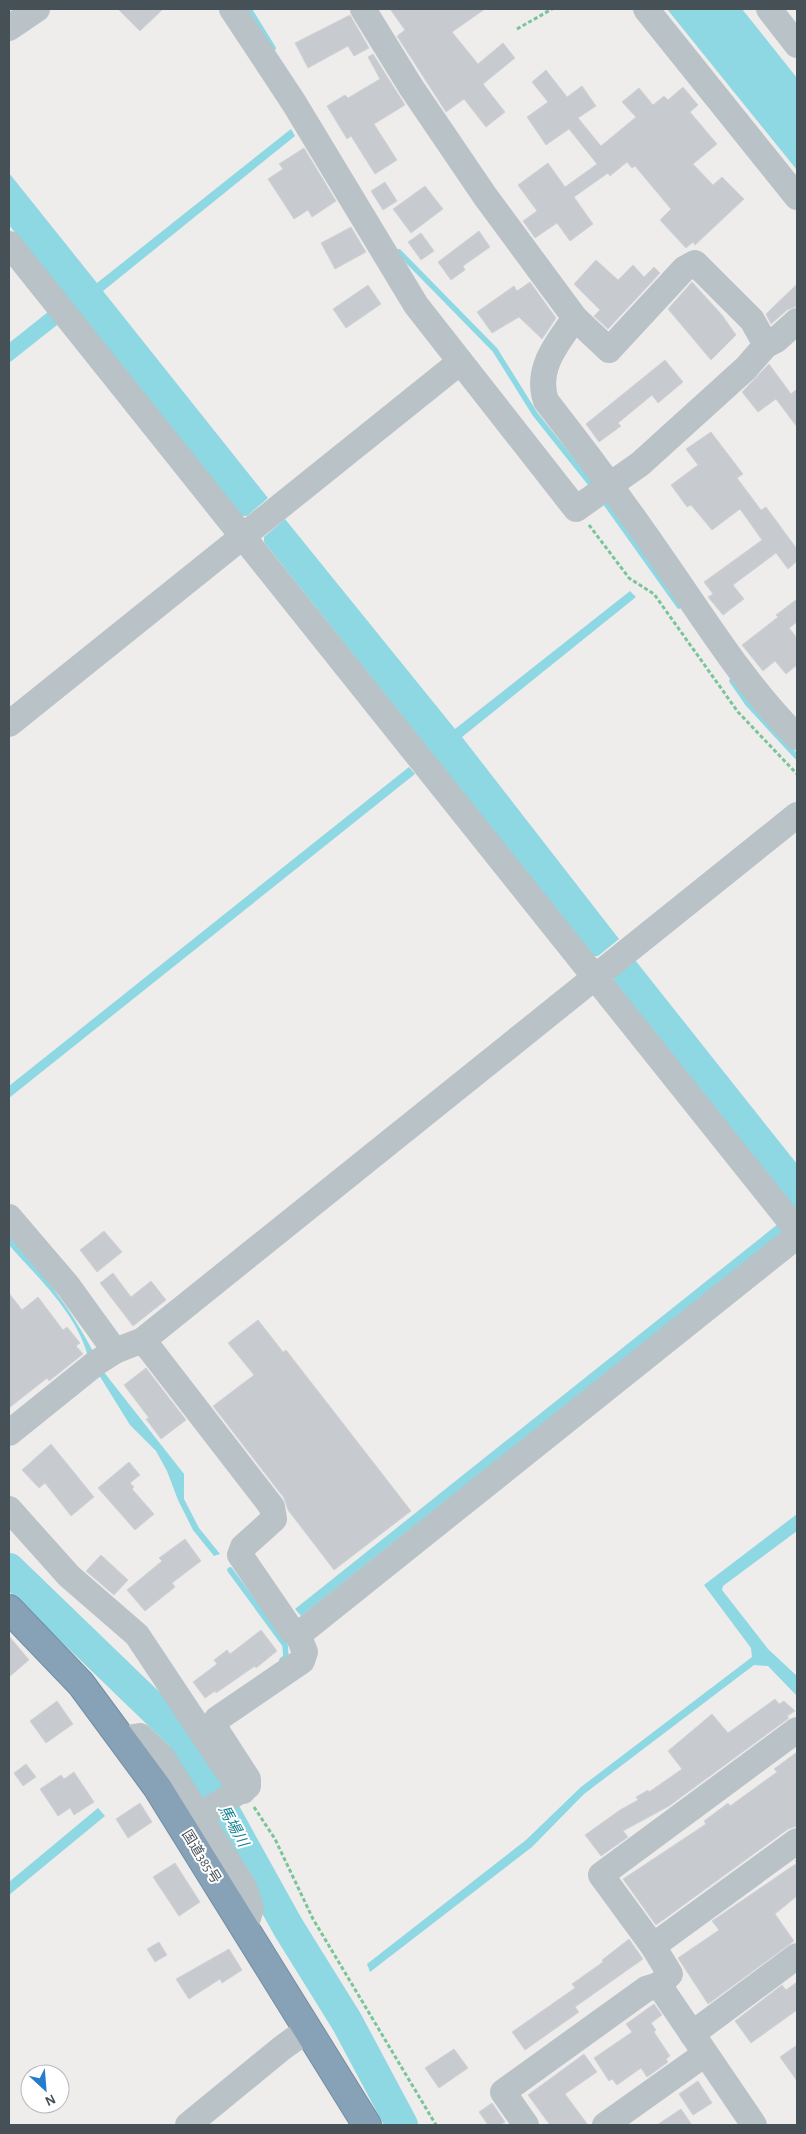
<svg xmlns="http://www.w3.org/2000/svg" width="806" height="2134" viewBox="0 0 806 2134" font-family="'Alegreya Sans','Noto Sans JP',sans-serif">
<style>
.water{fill:#8dd8e3}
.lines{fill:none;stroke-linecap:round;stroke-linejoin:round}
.stream{stroke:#8dd8e3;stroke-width:5.5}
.river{stroke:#8dd8e3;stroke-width:32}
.building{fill:#c7cace;stroke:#d0d3d7}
.highway-casing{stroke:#728ea3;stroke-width:30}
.path{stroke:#78c598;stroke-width:3;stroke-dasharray:4 2.5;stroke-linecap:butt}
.minor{stroke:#b8c2c7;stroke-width:26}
.highway{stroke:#87a2b7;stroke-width:28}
.labels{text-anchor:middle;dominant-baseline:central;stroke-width:4;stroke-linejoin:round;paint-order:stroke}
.street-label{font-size:14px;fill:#465157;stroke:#fff}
.water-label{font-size:15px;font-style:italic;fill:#178292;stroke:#fff}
</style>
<rect width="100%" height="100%" fill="#efecec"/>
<!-- water -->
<g class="water">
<polygon points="667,9 742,9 797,78 797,170"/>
<polygon points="291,129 295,136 103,291 268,498 247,516 241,516 9,225 9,173 97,283"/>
<polygon points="48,312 54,317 57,325 9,363 9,343"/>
<polygon points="285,519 455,729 630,591 636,597 462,737 619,939 598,956 593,956 264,542 264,537"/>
<polygon points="409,767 415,774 9,1098 9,1086"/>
<polygon points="635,960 797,1164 797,1211 614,982 614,976"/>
<polygon points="778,1224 784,1231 301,1616 295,1609"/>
<path d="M9 1234C44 1275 70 1307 95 1355L89 1360C78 1314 39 1279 9 1245Z"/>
<polygon points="103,1371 184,1474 184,1499 199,1528 220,1554 214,1556 193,1530 178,1500 167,1471 156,1451 130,1425 99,1375"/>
<polygon points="797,1514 797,1531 723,1586 722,1590 768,1649 797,1676 797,1696 768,1666 754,1665 584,1794 532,1847 370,1972 367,1964 526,1840 581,1787 752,1657 751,1648 704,1585"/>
<polygon points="98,1808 105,1816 9,1895 9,1882"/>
</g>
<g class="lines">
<!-- stream -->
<g class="stream">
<polyline points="249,9 273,48"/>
<polyline points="399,252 495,350 535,414 594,488"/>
<polyline points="602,498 679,606"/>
<polyline points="732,681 748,704 797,757"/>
<polyline points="230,1570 285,1645 286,1657 282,1660"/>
</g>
<!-- river -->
<polyline class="river" points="9,1569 182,1736 288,1927 347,2022 402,2125"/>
</g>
<!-- building -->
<g class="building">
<polygon points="118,9 163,9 140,31"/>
<polygon points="390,9 485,9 452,32 478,64 503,43 515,58 483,84 505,112 486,127 464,99 446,112 397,36 405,30"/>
<polygon points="350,15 369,48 354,56 348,46 308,68 295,43"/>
<polygon points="373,54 405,105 374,124 397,160 375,174 351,136 347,139 327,106 345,95 348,98 380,79 368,57"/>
<polygon points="546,70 567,97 582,86 596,106 578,118 601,146 636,117 622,102 639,88 653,105 664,96 668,100 683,87 698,105 690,112 717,144 693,164 713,185 722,177 744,199 695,245 693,242 686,248 660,220 671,209 635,166 632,168 627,162 610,176 608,173 574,197 593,224 570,241 557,223 535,238 523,221 537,211 518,185 548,163 565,187 597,164 569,129 546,145 527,117 548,102 532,82"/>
<polygon points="304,148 336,201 312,217 308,210 294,219 268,179 283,169 279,164"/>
<polygon points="385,182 397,201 383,210 371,191"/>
<polygon points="425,186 443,209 411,233 393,209"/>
<polygon points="351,227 366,252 335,269 321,243"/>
<polygon points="479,231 490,247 463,266 465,270 451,280 438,262"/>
<polygon points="421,233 434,251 421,260 408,242"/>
<polygon points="596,260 618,280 633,265 644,277 654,267 660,273 608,329 594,316 600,310 574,284"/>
<polygon points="530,282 556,318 542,339 519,317 492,333 477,312 514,286 517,291"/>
<polygon points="692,282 722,315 736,335 711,360 668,309"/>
<polygon points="797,284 797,306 787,310 771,324 766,314"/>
<polygon points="368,285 381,304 346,328 333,309"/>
<polygon points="665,360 683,382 658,403 652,395 618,423 621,426 599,442 586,424"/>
<polygon points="769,364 791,394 797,389 797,427 776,399 758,412 742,392"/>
<polygon points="711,432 743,474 737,478 761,510 766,507 797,549 797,561 788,569 776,553 733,585 744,599 723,615 708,597 713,594 704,582 762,540 740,509 712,530 691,505 687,507 671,485 698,465 686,449"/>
<polygon points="797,599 797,622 789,628 797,638 797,665 786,674 775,661 763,671 742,645 778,617 776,615"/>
<polygon points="104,1231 122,1252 97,1272 80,1250"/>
<polygon points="113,1273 131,1297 151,1281 166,1300 133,1326 100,1283"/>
<polygon points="9,1293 22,1310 38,1297 63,1330 67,1327 80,1343 76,1346 83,1354 49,1381 47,1378 9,1408"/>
<polygon points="258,1320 283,1352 286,1350 411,1511 334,1570 288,1510 284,1498 213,1406 254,1375 228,1343"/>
<polygon points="146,1368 186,1420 161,1439 146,1419 149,1418 124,1385"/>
<polygon points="51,1444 94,1497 71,1516 45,1483 39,1488 22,1470"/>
<polygon points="129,1462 140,1475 130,1483 134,1487 132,1489 154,1514 135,1530 98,1488"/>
<polygon points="185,1539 201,1561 172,1583 175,1587 145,1611 127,1590 162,1561 159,1558"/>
<polygon points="101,1555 128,1580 114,1595 86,1571"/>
<polygon points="261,1630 277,1651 256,1668 255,1666 216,1693 215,1691 205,1698 193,1682 217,1664 214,1660 227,1650 230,1654"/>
<polygon points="9,1636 29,1660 9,1677"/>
<polygon points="775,1699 779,1704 784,1701 795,1711 787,1716 789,1718 669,1806 623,1831 628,1837 601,1856 585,1835 620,1810 638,1800 636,1797 648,1790 649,1792 682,1769 668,1751 712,1714 728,1733"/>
<polygon points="57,1701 73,1724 46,1743 30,1721"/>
<polygon points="797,1752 797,1826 788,1829 656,1925 623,1879 706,1824 704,1821 728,1803 730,1806 777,1772 774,1769"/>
<polygon points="26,1764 36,1777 23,1786 14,1773"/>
<polygon points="74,1772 94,1802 74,1815 70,1808 58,1816 40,1789 61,1775 64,1779"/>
<polygon points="140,1803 152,1822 128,1838 116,1819"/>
<polygon points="797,1859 797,1896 775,1914 794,1941 708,2004 678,1958 719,1930 712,1921 797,1863 795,1861"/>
<polygon points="175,1863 200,1902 179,1916 153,1877"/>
<polygon points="629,1939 643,1959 575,2007 579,2012 525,2050 512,2032 575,1988 572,1984 603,1962 602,1960"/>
<polygon points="159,1942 167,1955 155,1962 147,1949"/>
<polygon points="229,1949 242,1970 222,1983 220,1979 189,1999 176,1979"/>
<polygon points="797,1982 797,2010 751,2043 735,2021 782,1985 786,1990"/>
<polygon points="654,2004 662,2015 651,2023 656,2030 654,2032 670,2056 666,2059 668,2062 647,2077 641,2068 617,2085 612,2079 609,2081 594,2058 632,2032 626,2024"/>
<polygon points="797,2045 797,2081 780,2057"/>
<polygon points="454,2049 468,2068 439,2088 425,2068"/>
<polygon points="584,2054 597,2072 565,2094 588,2125 550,2125 528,2095"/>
<polygon points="698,2081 712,2103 693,2115 679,2094"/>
<polygon points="492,2103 505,2122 500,2125 488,2125 479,2112"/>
<polygon points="681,2109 692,2125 657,2125"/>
</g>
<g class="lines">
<defs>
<polyline id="highway" points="9,1609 81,1684 157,1787 367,2125"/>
</defs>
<!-- highway casing -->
<use href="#highway" class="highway-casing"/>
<!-- path -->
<g class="path">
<polyline points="517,29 552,9"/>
<polyline points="589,525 629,578 654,594 738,712 797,774"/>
<polyline points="254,1807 275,1839 313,1919 436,2125"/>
</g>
<!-- minor -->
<g class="minor">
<polyline points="232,9 294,103 416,305 576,509 640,464 746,368 766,345 776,340 797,321"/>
<polyline points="363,9 411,87 485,196 575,318 609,350 684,269 695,263 752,320 766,345"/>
<polyline points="646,9 797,197"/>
<polyline points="769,9 797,45"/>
<polyline points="9,28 37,9"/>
<polyline points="9,244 797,1230"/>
<path d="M575 318C557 343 535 369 546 401 589 456 629 510 668 567 709 626 746 686 797 737"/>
<polyline points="9,724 460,362"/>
<polyline points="9,1217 68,1286 115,1351"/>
<polyline points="143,1340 272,1507 274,1519 243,1547 240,1555 292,1631 298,1635 797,1236"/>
<polyline points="9,1433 96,1363 115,1351 143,1340 797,815"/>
<polyline points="9,1509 69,1576 137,1635 222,1763 243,1791"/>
<polyline points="123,1739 140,1736 162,1757 244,1887 251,1908 245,1928"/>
<polyline points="200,1815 248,1786 248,1779 217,1731 217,1719 302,1661 305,1652 298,1635"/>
<polyline points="653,1946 797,1841"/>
<polyline points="692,2034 797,1956"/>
<polyline points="188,2125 282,2048 307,2030"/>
<polyline points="526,2125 503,2092 646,1989 659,1985"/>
<polyline points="605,2125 705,2054"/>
<polyline points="754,2125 659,1985 670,1974 653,1946 601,1875 797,1730"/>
</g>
<!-- highway -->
<use href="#highway" class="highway"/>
</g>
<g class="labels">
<!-- street labels -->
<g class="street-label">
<text transform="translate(201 1857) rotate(58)">国道385号</text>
</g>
<!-- water labels -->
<g class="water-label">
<text transform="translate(233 1826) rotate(61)">馬場川</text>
</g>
</g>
<!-- border -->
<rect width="806" height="2134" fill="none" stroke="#465157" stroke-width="20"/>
<!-- north arrow -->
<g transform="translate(45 2089) rotate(154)"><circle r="24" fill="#ffffff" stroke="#b5b9bc"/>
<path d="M0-4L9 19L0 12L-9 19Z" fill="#277dcd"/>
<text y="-8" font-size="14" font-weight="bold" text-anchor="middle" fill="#465157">N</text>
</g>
</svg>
